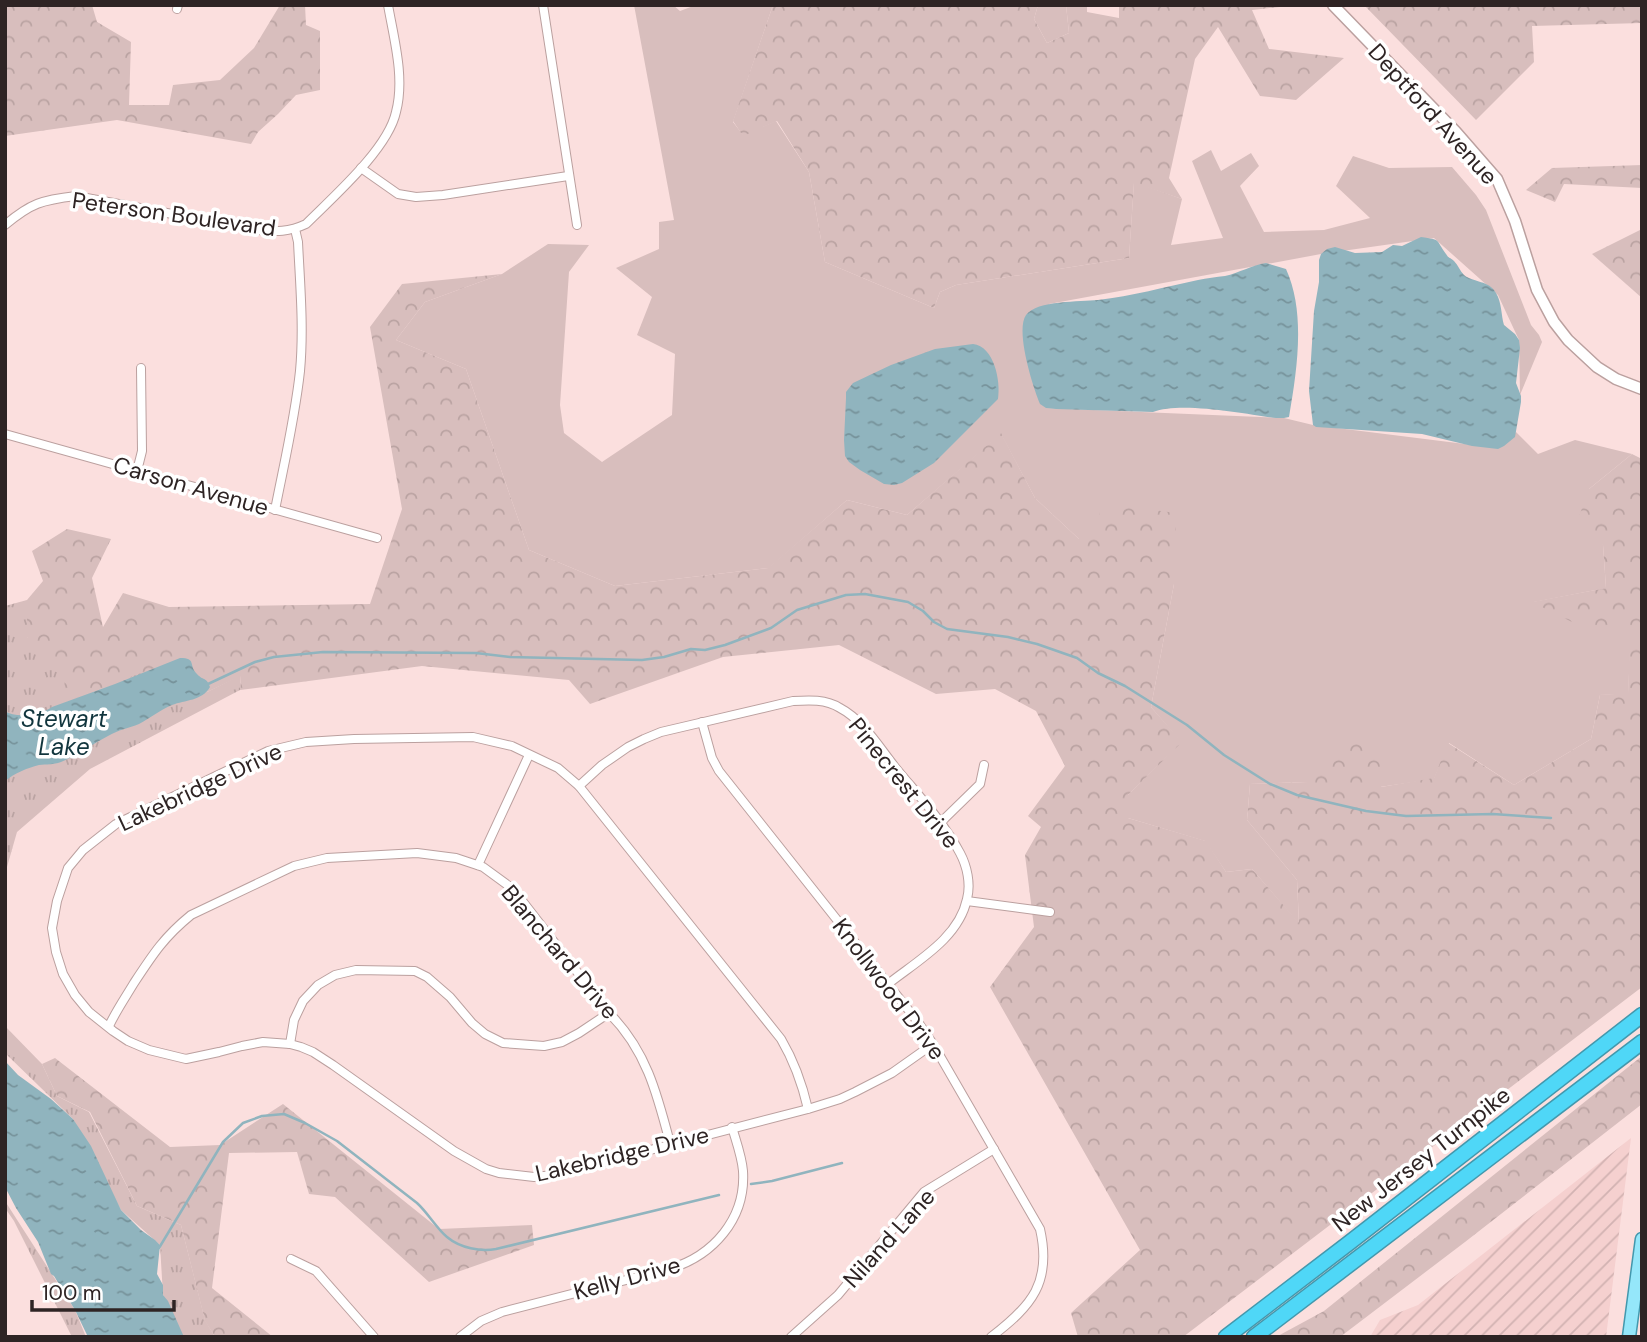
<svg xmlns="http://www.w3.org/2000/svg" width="1647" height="1342" viewBox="0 0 1647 1342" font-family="'DM Sans',sans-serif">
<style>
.industrial{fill:url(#industrial-furrows)}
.grass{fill:#d8bebd}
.forest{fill:url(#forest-crowns)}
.park{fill:url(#park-tufts)}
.water{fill:url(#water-ripples)}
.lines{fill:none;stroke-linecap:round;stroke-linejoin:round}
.stream{stroke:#90b4be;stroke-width:2.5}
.street-casing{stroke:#bba09f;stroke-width:10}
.secondary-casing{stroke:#bba09f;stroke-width:13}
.primary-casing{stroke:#4398ad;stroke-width:15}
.highway-casing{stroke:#4398ad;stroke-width:17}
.street{stroke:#fff;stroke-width:8}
.secondary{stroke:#fff;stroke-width:10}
.primary{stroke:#95e7fa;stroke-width:12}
.highway{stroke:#4fd7f7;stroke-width:14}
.labels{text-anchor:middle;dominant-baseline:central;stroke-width:7;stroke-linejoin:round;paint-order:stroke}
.street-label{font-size:23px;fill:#2e2424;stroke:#fff}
.water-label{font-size:24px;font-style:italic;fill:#11353d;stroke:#fff}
</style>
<defs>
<pattern id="industrial-furrows" width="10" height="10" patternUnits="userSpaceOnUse" patternTransform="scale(1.75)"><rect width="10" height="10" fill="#f5d0cf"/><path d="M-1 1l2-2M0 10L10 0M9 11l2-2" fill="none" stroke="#d2b2b2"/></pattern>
<pattern id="forest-crowns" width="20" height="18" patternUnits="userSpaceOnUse" patternTransform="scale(1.75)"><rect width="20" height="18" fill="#d8bebd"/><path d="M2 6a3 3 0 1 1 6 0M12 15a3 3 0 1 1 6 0" fill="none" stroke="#baa3a2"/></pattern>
<pattern id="park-tufts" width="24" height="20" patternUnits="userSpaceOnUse" patternTransform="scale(1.75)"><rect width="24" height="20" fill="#d8bebd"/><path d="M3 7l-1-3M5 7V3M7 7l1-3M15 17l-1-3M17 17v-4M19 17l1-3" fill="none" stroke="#baa3a2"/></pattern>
<pattern id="water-ripples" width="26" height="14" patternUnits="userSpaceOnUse" patternTransform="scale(1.75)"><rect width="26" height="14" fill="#90b4be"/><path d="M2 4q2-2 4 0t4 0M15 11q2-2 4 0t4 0" fill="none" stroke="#76929a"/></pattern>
</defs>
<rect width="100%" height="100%" fill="#fbdfde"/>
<!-- industrial -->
<polygon class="industrial" points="1631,1138 1606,1337 1370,1337 1380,1320 1418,1305"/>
<!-- grass -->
<g class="grass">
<polygon points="634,5 673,5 680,11 696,5 773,5 733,122 743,135 776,121 809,172 825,262 934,308 940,292 956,285 1129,258 1134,182 1182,199 1171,245 1223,238 1192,161 1211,150 1221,171 1251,153 1259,166 1240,186 1264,232 1324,230 1370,218 1336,186 1353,156 1389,168 1452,167 1476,195 1486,210 1531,325 1539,335 1542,342 1520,395 1519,340 1498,295 1434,238 1321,254 1049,304 1046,408 1284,418 1313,425 1497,448 1516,432 1538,454 1575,440 1632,454 1589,489 1603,545 1606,588 1534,602 1631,631 1628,694 1600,695 1591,739 1514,785 1449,743 1434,779 1380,787 1307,782 1250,784 1247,820 1297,880 1299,924 1252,869 1226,872 1205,841 1128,818 1128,795 1181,742 1151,707 1174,584 1097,539 1079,539 1035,498 1001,434 907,515 847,500 769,568 615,586 529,550 466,369 396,340 425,302 502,274 548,244 589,245 569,272 560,405 564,433 602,462 672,415 675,354 637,335 652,297 616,268 659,249 659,222 674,220"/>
<polygon points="1038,5 1066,5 1069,33 1047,43 1034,19"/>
</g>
<!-- forest -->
<g class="forest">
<polygon points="5,5 92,5 97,22 131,42 129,105 169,105 173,85 220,80 254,48 280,5 305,5 306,25 320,31 320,90 296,95 278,114 258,132 251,144 117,120 5,136"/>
<polygon points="773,5 1038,5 1034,19 1047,43 1069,33 1066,5 1087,5 1087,12 1119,18 1119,5 1280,5 1280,7 1252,10 1269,49 1344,58 1296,100 1260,96 1218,27 1195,59 1169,178 1182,199 1134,183 1129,258 956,285 940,292 934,308 825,262 809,172 777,121 743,136 733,121"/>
<polygon points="1364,5 1642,5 1642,23 1532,26 1534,62 1476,120"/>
<polygon points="1642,165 1642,188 1564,184 1555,202 1526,190 1552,168"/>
<polygon points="1642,229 1642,298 1592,254"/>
<polygon points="502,274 425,302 396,340 466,369 529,550 615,586 768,568 847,500 907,515 1001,433 1035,498 1079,539 1097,539 1101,503 1176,513 1174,584 1151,707 1182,742 1128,795 1128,818 1206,841 1226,872 1252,869 1299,923 1297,880 1247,820 1250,784 1307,782 1347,734 1379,743 1381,787 1434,778 1448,743 1514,785 1591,739 1600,695 1628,693 1630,631 1600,636 1532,602 1606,588 1603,545 1576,525 1589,489 1632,454 1642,459 1642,987 1183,1337 1078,1337 1071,1313 1140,1250 990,987 1034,927 1025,855 1041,827 1028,816 1065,766 1036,711 995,689 936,694 839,645 723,657 590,704 569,680 422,666 240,690 241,676 207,692 65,703 27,637 27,600 43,581 32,551 67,529 111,539 92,578 103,627 123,593 169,607 370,604 402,509 370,327 402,284"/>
<polygon points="1642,1056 1642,1104 1465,1242 1340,1337 1276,1337 1324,1311"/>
<polygon points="55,1058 170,1147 220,1145 283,1104 439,1229 532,1225 534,1245 429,1282 335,1197 309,1194 297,1152 229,1153 212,1288 273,1337 215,1337 205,1321 181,1225 137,1206 90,1112 57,1096 42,1064"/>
</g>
<!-- park -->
<g class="park">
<polygon points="27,600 27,637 64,664 65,702 183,657 207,692 241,675 240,690 90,769 17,832 5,874 5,782 8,714 5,707 5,606"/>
<polygon points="5,1026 42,1064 57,1096 89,1112 137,1206 181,1225 205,1320 215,1337 181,1337 163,1295 160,1245 121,1210 73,1119 5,1053"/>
<polygon points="5,1201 75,1310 86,1337 72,1337 14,1221 5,1208"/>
</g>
<!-- water -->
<g class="water">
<path d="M1421 237C1442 240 1435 239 1446 254 1449 259 1450 257 1454 261 1458 265 1460 271 1464 275 1474 283 1489 280 1496 293 1502 303 1501 315 1504 325L1515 334 1519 340 1520 348 1516 383 1521 396V402L1515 437 1504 446 1498 449 1472 446 1422 434 1316 427 1313 425 1309 391 1314 311 1319 282V260L1321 254 1327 249 1335 247 1355 253 1382 252 1393 245 1402 246Z"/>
<path d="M1266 263 1286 269C1306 313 1297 370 1289 417L1284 418H1276C1245 414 1181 401 1153 412L1056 409 1046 408 1040 404C1033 387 1015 331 1026 315 1037 300 1080 302 1098 300 1132 296 1165 287 1198 280 1207 278 1216 277 1225 276 1239 273 1252 265 1266 263Z"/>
<path d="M973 344C994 346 1001 381 998 399L934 463 902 483 894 485 884 484 860 470 849 462 845 456 844 440 846 398V392L853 383 891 365 935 349Z"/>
<path d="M180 658C197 658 188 665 197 674 203 681 206 676 210 687 202 701 185 700 172 705 160 710 150 718 139 724 129 728 118 730 108 736 92 744 78 755 61 762 53 765 47 764 39 765 27 768 15 773 5 781V711C16 719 41 715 52 707L115 684Z"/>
<polygon points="5,1061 18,1075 51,1099 73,1119 91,1146 121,1210 141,1230 155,1240 160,1245 157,1274 163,1285 163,1295 168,1301 184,1337 88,1337 75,1310 54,1276 51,1274 38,1242 16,1208 5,1187"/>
</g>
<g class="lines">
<!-- stream -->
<g class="stream">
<polyline points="208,684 255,662 274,657 323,652 476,653 510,657 642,660 664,657 691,649 705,650 725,645 771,628 797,610 846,595 865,594 908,602 923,611 934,622 947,629 1008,637 1037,644 1077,658 1098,673 1125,686 1187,725 1224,755 1270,784 1297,795 1366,811 1406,816 1493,814 1551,818"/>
<polyline points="751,1184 772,1181 842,1163"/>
<path d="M159 1248 223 1142 243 1123 262 1116 284 1114 305 1123 337 1141 417 1203C428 1213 437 1229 447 1237 460 1248 481 1252 496 1249L719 1195"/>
</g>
<defs>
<g id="street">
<polyline points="543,5 577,225"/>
<polyline points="177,9 178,5"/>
<polyline points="361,168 398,194 416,197 443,195 568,176"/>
<path d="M5 225C31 203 42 200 76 196L258 230C276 232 289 232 306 224 333 197 388 149 396 112 405 78 394 39 388 5"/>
<polyline points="5,434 377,538"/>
<polyline points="137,471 142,451 141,368"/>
<path d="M275 510C284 464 295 418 300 371 304 328 300 284 298 242L295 229"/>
<path d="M702 722 712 758 719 771 918 1022 933 1044 1040 1229C1052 1282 1032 1306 991 1337"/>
<path d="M579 786 602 765 628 747 644 739 661 732 793 701C809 700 826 699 840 708 863 720 879 747 895 767 917 794 943 821 960 853 967 866 971 884 967 899 959 938 917 961 888 984"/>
<polyline points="940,823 980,784 984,765"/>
<polyline points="478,865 529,755"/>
<polyline points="967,901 1050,912"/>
<path d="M109 1026C116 1011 125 998 134 983 153 954 164 937 191 915L294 866 327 858 417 853 456 858 483 867 513 889 609 1013C646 1050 657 1093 670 1143"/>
<polyline points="290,1044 294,1020 303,1001 318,985 335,975 356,970 415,971 427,977 450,997 472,1023 485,1034 503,1043 544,1046 562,1042 579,1033 609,1013"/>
<path d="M808 1109C802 1083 794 1061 781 1039L579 786 558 768 512 746 473 737 354 739 306 742 268 751 116 824 83 850 68 868 57 901 52 928 56 952 63 974 75 995 89 1012 113 1031 128 1041 149 1050 186 1059 219 1052 242 1046 263 1042 290 1044 301 1047 313 1052 333 1065 454 1151 486 1169 499 1173 534 1177 554 1175 808 1109 840 1099 855 1092 892 1073 933 1044"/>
<polyline points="291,1259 316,1271 374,1337"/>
<path d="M460 1337 481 1321 502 1312 669 1269C713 1256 746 1219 743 1171 742 1157 736 1141 732 1127"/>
<polyline points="791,1337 838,1295 924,1192 994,1149"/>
</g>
<polyline id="secondary" points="1333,5 1456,132 1497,179 1515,221 1537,290 1554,322 1568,340 1597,367 1616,379 1642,389"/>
<polyline id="primary" points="1629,1337 1642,1239"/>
<g id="highway">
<polyline points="1226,1337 1349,1243 1642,1015"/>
<polyline points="1254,1337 1642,1042"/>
</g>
</defs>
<!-- street casing -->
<use href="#street" class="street-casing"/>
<!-- secondary casing -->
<use href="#secondary" class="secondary-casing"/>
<!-- primary casing -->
<use href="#primary" class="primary-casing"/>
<!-- highway casing -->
<use href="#highway" class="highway-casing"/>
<!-- street -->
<use href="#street" class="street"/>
<!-- secondary -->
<use href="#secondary" class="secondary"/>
<!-- primary -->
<use href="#primary" class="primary"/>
<!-- highway -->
<use href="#highway" class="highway"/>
</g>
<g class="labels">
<!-- street labels -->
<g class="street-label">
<text transform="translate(1433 114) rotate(48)">Deptford Avenue</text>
<text transform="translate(174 214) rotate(8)">Peterson Boulevard</text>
<text transform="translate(191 486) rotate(16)">Carson Avenue</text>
<text transform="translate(904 783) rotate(51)">Pinecrest Drive</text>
<text transform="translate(200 787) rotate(-25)">Lakebridge Drive</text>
<text transform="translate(560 952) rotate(50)">Blanchard Drive</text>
<text transform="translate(889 989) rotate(53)">Knollwood Drive</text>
<text transform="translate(622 1154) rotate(-13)">Lakebridge Drive</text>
<text transform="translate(1421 1159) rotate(-38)">New Jersey Turnpike</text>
<text transform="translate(889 1238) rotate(-48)">Niland Lane</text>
<text transform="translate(627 1278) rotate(-15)">Kelly Drive</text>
</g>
<!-- water labels -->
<g class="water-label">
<text x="64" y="718">Stewart<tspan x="64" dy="28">Lake</tspan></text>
</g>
</g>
<!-- border -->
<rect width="1647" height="1342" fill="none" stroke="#2e2424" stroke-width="14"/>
<!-- scale -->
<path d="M32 1300v10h142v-10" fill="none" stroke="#2e2424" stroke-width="3.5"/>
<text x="42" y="1300" font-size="21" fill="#2e2424" stroke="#ffffff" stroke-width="5" paint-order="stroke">100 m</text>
</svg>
